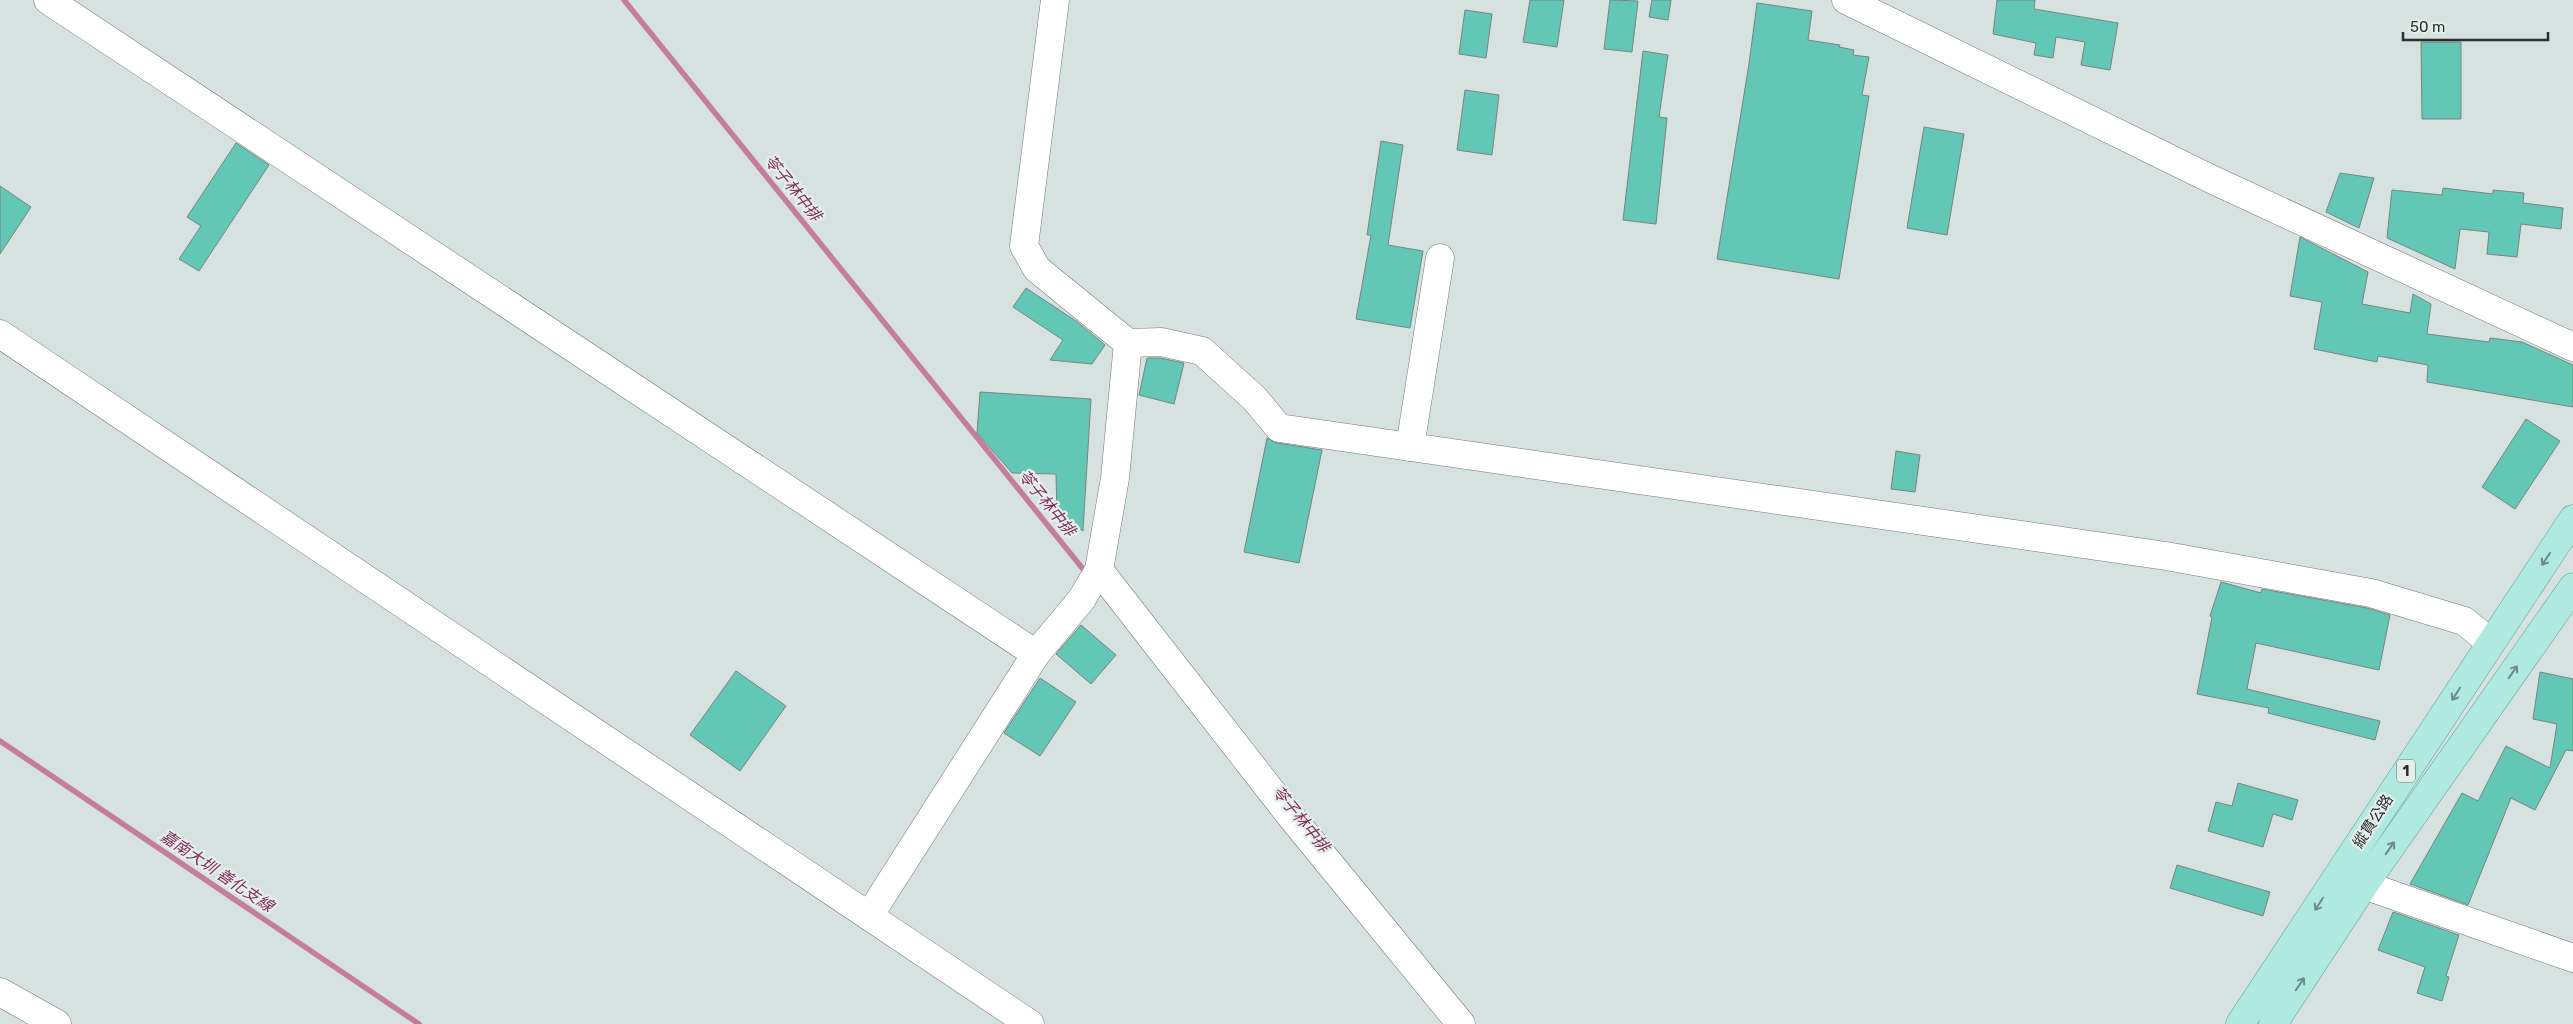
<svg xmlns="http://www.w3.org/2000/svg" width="2573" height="1024" viewBox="0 0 2573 1024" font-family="Rubik,'Noto Sans TC',sans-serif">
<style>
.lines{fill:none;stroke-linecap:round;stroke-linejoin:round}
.stream{stroke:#c57d9e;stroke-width:5.5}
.building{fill:#63c7b5;stroke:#7a8482}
.minor-casing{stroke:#717b79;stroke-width:29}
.major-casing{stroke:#5f9f93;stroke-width:29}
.minor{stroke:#fff;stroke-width:28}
.major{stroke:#b0e9df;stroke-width:28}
.oneway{stroke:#6d8c86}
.labels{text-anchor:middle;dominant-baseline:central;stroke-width:4.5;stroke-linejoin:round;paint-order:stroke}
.shield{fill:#e4efec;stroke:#626967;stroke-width:1}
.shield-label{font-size:14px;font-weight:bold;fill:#2a2f2e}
.street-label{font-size:15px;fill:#2a2f2e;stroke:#e4efec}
.water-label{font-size:16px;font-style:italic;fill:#842e5b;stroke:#e4efec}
</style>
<rect width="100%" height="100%" fill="#d6e2df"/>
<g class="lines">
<!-- stream -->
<g class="stream">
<polyline points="624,0 1087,574"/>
<polyline points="0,741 419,1024"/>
</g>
</g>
<!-- building -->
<g class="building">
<polygon points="1530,0 1564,0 1557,47 1523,42"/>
<polygon points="1610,0 1638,1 1632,52 1604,49"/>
<polygon points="1652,0 1671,0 1668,20 1649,17"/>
<polygon points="1997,0 2035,0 2034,9 2118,23 2110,70 2081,65 2085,42 2056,37 2053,58 2034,55 2036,43 1993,34"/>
<polygon points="1757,3 1812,11 1808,40 1840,45 1839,47 1854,50 1853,55 1869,57 1862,95 1869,96 1839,279 1717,259 1749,64"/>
<polygon points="1465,10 1492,14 1486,58 1459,54"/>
<polygon points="2421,42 2461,42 2461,119 2422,119"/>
<polygon points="1643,51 1668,55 1659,117 1667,118 1656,224 1623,220"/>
<polygon points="1465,90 1499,95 1492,155 1457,150"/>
<polygon points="1924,127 1964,134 1947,235 1907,228"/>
<polygon points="1381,141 1403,145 1388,245 1423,251 1410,328 1356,319 1371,235 1367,235"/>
<polygon points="236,143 269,165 199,271 179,259 201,226 187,217"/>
<polygon points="2340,173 2374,178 2359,228 2326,212"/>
<polygon points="0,186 31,207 0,254"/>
<polygon points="2443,188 2493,194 2493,190 2524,193 2523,203 2563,208 2561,229 2521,224 2517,257 2487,254 2489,232 2460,229 2455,269 2387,238 2392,190 2442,195"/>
<polygon points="2300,237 2368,272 2362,304 2410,313 2413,294 2431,304 2427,334 2489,342 2490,338 2522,342 2573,365 2573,407 2427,382 2428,365 2378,356 2377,362 2314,349 2322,302 2290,296"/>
<polygon points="1026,288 1076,321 1105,345 1092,364 1050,360 1063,340 1013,307"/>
<polygon points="1147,358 1160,358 1184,363 1174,404 1139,395"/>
<polygon points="980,392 1091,399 1083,531 1057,513 1056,474 1012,473 977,433"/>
<polygon points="2526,419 2560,441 2515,509 2482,487"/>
<polygon points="1267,438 1277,443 1322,450 1299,563 1244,552"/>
<polygon points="1896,451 1920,455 1915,492 1891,489"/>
<polygon points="2221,582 2261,593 2262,589 2367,608 2390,615 2379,670 2256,643 2247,689 2380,721 2375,740 2268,713 2269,708 2197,694 2212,617 2210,616"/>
<polygon points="1081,625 1116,655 1091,684 1056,654"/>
<polygon points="736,671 786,706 740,771 690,735"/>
<polygon points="2540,672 2573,679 2573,751 2566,750 2535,810 2511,798 2468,905 2410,884 2462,793 2478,801 2506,746 2550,768 2557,724 2533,719"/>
<polygon points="1040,678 1076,702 1040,756 1004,733"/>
<polygon points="2238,783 2298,800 2292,820 2273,814 2263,847 2208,831 2216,802 2232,806"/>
<polygon points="2177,865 2270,892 2263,916 2170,888"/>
<polygon points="2393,912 2459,935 2446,976 2449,977 2442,1001 2417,993 2425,967 2378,950"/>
</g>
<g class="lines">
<defs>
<g id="minor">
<polyline points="48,0 1036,654"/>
<polyline points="1055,0 1024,246 1037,269 1128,343 1161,342 1202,351 1255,399 1279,428 2166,556 2371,593 2464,621 2490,642"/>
<polyline points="1846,0 2211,179 2573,347"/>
<polyline points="0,334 1030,1024"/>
<polyline points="1128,343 1115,478 1099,570 1293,819 1461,1024"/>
<polyline points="1410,447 1440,258"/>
<polyline points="2343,874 2364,885 2573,958"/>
<polyline points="869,916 1036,654 1081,600 1099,570"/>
<polyline points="0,992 57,1024"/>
</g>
<g id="major">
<polyline points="2240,1024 2573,519"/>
<polyline points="2273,1024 2364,885 2573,587"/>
</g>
</defs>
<!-- minor casing -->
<use href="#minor" class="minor-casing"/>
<!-- major casing -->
<use href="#major" class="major-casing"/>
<!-- minor -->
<use href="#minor" class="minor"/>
<!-- major -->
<use href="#major" class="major"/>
</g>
<!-- one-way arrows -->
<defs><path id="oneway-shaft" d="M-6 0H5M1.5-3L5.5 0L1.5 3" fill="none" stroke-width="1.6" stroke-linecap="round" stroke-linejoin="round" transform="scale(1.25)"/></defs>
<g class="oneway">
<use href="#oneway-shaft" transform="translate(2546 559) rotate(124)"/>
<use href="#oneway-shaft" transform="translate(2513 672) rotate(-55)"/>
<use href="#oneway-shaft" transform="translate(2456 694) rotate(123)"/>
<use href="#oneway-shaft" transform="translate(2390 848) rotate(-55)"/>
<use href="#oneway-shaft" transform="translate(2319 904) rotate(123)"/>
<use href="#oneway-shaft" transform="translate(2300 984) rotate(-56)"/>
</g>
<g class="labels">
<!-- shield labels -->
<rect class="shield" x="2397" y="759.5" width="18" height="23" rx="4"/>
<g class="shield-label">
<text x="2406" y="771">1</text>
</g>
<!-- street labels -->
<g class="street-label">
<text transform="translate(2373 821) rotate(-57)">縱貫公路</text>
</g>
<!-- water labels -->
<g class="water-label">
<text transform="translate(793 188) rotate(51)">苓子林中排</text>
<text transform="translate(1047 503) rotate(51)">苓子林中排</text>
<text transform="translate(1301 819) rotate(51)">苓子林中排</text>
<text transform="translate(217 871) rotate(34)">嘉南大圳 善化支線</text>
</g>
</g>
<!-- scale -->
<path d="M2403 32v8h145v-8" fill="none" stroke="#2a2f2e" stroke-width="2.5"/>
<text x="2410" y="32" font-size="15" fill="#2a2f2e" stroke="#e4efec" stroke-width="4" paint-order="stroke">50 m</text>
</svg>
